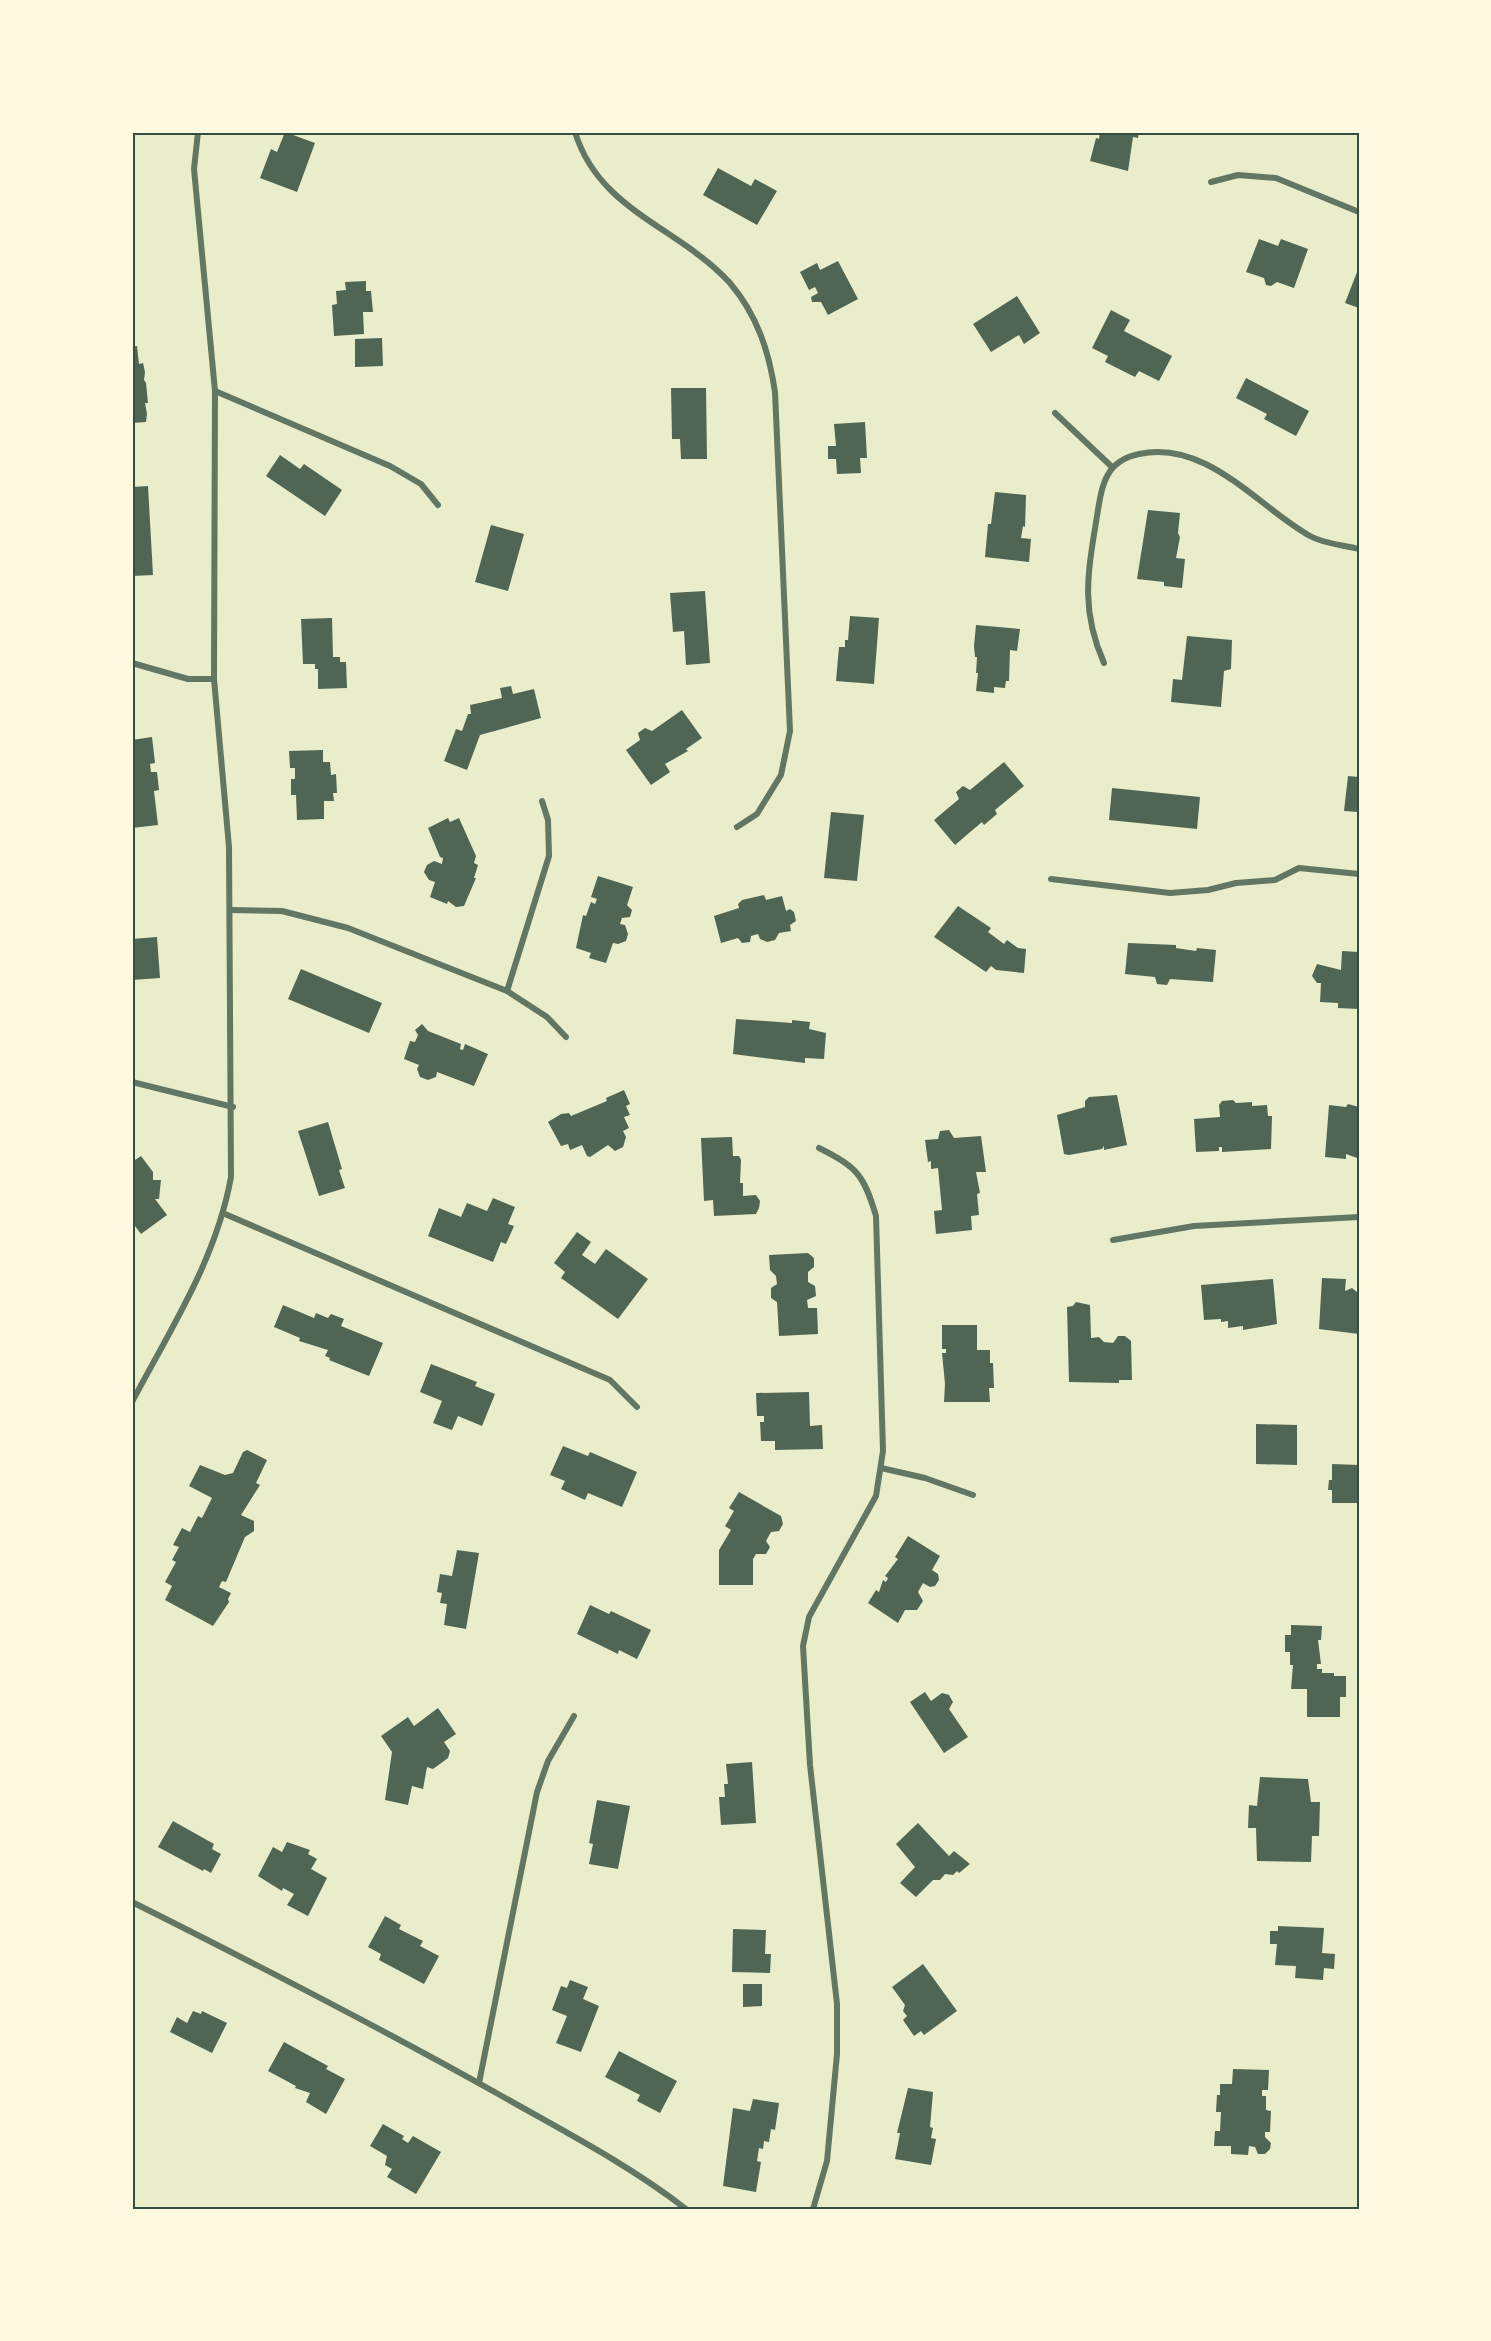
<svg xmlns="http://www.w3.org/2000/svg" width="1491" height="2341" viewBox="0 0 1491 2341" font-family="Manrope,sans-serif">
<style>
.building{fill:#4f6655}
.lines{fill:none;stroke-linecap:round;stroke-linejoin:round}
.minor{stroke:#617663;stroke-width:6}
.neatline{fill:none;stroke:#344e41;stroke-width:2}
</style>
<rect width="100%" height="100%" fill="#e9edc9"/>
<!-- building -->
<g class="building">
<polygon points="285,132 315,143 297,192 260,178 271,149 277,152"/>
<polygon points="1100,132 1139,132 1138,138 1133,137 1128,171 1090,161 1096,138 1099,139"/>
<polygon points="718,168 751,186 755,179 777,191 757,225 703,195"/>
<polygon points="1259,239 1278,246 1281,239 1308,249 1294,288 1277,282 1271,286 1266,285 1264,278 1246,272"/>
<polygon points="838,261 858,299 828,315 821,302 812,302 811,297 818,293 815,287 809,290 800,272 817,263 820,270"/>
<polygon points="1359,267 1359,308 1345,303"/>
<polygon points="366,281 366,291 371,291 373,312 363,312 364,334 334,336 332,305 337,304 336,291 346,290 345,282"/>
<polygon points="1017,296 1040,333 1024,344 1019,335 991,352 973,324"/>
<polygon points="1111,310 1130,320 1124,331 1172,356 1159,381 1139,371 1135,377 1105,362 1108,356 1092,348"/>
<polygon points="382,338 383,366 355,367 355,339"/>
<polygon points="137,346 139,364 143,363 145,372 144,380 146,383 148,403 145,403 147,414 146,422 132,423 132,347"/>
<polygon points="1246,378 1309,411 1296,436 1264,419 1267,414 1236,398"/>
<polygon points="671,388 706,388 707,459 681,459 680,439 672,439"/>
<polygon points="865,422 867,458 860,458 861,473 837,474 836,459 828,459 828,446 836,446 834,424"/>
<polygon points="280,455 300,469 304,464 342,490 325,516 266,476"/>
<polygon points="148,486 153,575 132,576 132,487"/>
<polygon points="995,492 1026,495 1025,527 1023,526 1021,538 1031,539 1029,562 985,557 988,524 991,524"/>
<polygon points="1148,510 1180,513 1178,533 1180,537 1176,558 1185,559 1182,588 1164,586 1164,582 1137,579"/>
<polygon points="491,525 524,534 508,591 475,582"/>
<polygon points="705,591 710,663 686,665 684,631 673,632 670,593"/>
<polygon points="850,616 879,618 874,684 836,681 839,647 845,647 845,640 848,640"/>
<polygon points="332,618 333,657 340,657 340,662 346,662 347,688 318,689 318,669 315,669 315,664 303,664 301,619"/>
<polygon points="976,625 1020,629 1017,651 1010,650 1009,681 1006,681 1005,688 994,687 994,693 976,691 978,673 976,673 977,657 975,657 974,646"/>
<polygon points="1187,636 1232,640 1231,669 1224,671 1221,707 1171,702 1173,679 1182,680"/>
<polygon points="511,686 513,694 534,689 541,718 480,735 467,770 444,761 456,729 462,731 468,714 471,714 470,705 502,698 500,688"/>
<polygon points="682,710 702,738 686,749 688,751 665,764 670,772 651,785 626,750 640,740 638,733 645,728 652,731"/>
<polygon points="152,737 155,763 150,764 151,772 157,772 159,790 154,791 158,825 132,828 132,740"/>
<polygon points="323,750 323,762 330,762 331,775 336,774 337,793 333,793 334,801 324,801 324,819 297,820 296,795 291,795 291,779 295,779 295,768 290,768 289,751"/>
<polygon points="1004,762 1024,786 995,810 997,814 984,825 982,822 955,845 934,820 959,799 956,792 963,786 970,790"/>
<polygon points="1348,776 1359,777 1359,812 1344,811"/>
<polygon points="1112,788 1200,797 1197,829 1109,820"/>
<polygon points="831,812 864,815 857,881 824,878"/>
<polygon points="448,818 450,822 459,818 476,856 474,863 478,865 474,878 476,878 464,906 456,907 448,901 447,904 430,897 435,882 429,880 424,872 427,865 434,861 442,864 443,858 440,857 428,828"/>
<polygon points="598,876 633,887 627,905 632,910 630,917 622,918 620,924 625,925 628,934 626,941 618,944 613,943 606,963 589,958 591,953 576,948 583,915 586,916 591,902 595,904 597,899 591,897"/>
<polygon points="764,895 766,900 782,896 786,911 790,909 794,912 796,921 790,925 791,931 779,933 775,940 767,942 760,939 758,934 751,936 750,942 742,943 738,938 721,943 714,916 739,908 738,904 742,900"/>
<polygon points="958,906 991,928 988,932 1004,944 1007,940 1018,948 1026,949 1024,973 996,970 991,966 986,972 934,937"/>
<polygon points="157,937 160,978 132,980 132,939"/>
<polygon points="1128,943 1176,945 1176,948 1196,951 1197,948 1216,950 1213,982 1170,979 1167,985 1157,984 1155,977 1125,974"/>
<polygon points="1342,951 1359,952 1359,1009 1338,1008 1338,1003 1320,1002 1321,983 1317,983 1312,976 1317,964 1341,970"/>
<polygon points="301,969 382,1003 369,1033 288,999"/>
<polygon points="736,1019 792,1023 792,1020 810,1022 809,1029 826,1033 824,1059 805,1058 805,1063 733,1054"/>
<polygon points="422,1024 428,1031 461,1044 460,1049 463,1050 465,1044 488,1054 474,1086 437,1072 436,1077 428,1080 420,1077 417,1069 419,1065 404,1059 410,1041 415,1042 418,1035 415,1030"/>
<polygon points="624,1090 630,1104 626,1106 630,1115 624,1117 629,1128 623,1131 626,1137 623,1147 615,1151 608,1145 590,1157 587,1156 582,1145 570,1150 568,1144 561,1146 548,1122 561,1114 569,1113 571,1116 607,1101 606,1098"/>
<polygon points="1117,1095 1127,1145 1104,1150 1104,1146 1102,1149 1069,1155 1064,1154 1057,1115 1085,1107 1085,1101 1089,1097"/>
<polygon points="1233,1100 1236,1103 1252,1102 1252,1106 1267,1105 1268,1116 1272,1116 1271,1149 1222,1152 1222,1147 1219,1147 1219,1151 1196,1152 1194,1119 1220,1117 1219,1105 1222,1101"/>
<polygon points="1348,1104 1359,1107 1359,1156 1357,1158 1346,1154 1346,1159 1325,1157 1329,1105 1346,1107"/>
<polygon points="328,1122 342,1169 339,1170 345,1188 319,1196 298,1131"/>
<polygon points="949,1130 954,1138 981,1136 986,1172 976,1172 980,1193 977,1194 979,1215 971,1216 972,1230 936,1234 934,1211 942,1210 938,1168 931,1169 931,1161 928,1162 925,1140 938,1139 940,1131"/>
<polygon points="732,1137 733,1156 739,1156 741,1160 740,1183 743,1183 743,1196 756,1195 760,1201 759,1208 756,1214 714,1216 713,1200 704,1201 701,1138"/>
<polygon points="141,1156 153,1172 153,1180 161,1180 159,1199 155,1199 167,1215 141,1234 132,1222 132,1162"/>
<polygon points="493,1198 515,1207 508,1224 514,1226 506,1244 501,1242 493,1262 428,1236 439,1208 461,1217 467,1203 487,1211"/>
<polygon points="577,1232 591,1242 582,1255 595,1264 606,1249 648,1279 618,1319 561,1278 565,1272 554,1263"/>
<polygon points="808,1253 814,1258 814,1267 808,1272 808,1282 815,1286 816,1296 807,1300 808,1308 817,1308 818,1334 779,1336 777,1302 771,1298 771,1288 777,1284 776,1276 770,1270 769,1255"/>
<polygon points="1322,1278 1346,1279 1345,1291 1352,1288 1357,1292 1359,1286 1359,1334 1319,1329"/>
<polygon points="1273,1279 1277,1324 1243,1330 1243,1326 1228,1328 1228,1321 1221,1322 1221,1319 1204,1320 1201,1285"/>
<polygon points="1076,1302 1090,1305 1091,1338 1099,1337 1104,1342 1113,1343 1118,1336 1125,1336 1131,1341 1132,1380 1119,1380 1119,1383 1069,1382 1067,1307 1073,1306"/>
<polygon points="283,1305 314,1318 316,1313 328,1318 331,1314 344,1319 341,1326 383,1343 369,1376 329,1360 330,1358 325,1356 328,1350 299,1341 300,1338 274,1327"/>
<polygon points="942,1325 977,1325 977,1350 990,1350 990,1363 993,1363 994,1388 989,1388 990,1402 944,1402 945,1384 942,1353 946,1353 946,1349 942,1349"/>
<polygon points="431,1364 477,1382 475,1386 495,1394 482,1426 458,1416 452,1430 433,1423 442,1401 420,1392"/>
<polygon points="809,1392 810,1426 822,1425 823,1449 775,1450 775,1441 761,1441 760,1422 764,1422 764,1416 757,1416 756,1393"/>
<polygon points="1256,1424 1297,1425 1297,1465 1256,1464"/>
<polygon points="563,1446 588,1456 590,1452 637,1472 622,1507 588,1493 585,1500 561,1489 565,1481 550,1475"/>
<polygon points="247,1450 267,1460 256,1483 260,1485 241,1515 254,1521 254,1531 245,1537 226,1582 222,1581 219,1587 231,1593 228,1599 229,1602 213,1626 165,1600 172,1586 165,1582 176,1562 172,1560 179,1547 173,1545 182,1528 190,1532 198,1516 202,1518 212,1498 189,1486 200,1465 225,1475 233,1473 243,1452"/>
<polygon points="1332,1464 1359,1465 1359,1503 1332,1503 1332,1490 1328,1490 1329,1480 1332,1480"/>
<polygon points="739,1492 781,1516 783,1524 779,1531 771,1532 766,1541 770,1547 766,1554 756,1554 753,1559 753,1585 719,1585 719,1550 731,1530 725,1526 734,1511 729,1508"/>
<polygon points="908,1536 940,1556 932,1570 938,1574 939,1580 935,1586 930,1587 923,1583 918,1592 923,1601 917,1610 905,1610 898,1623 868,1603 876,1590 879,1592 883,1580 886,1582 888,1578 885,1576 898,1559 895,1557"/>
<polygon points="457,1550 479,1553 466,1629 444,1625 447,1604 440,1603 442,1593 437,1592 440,1574 452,1576"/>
<polygon points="590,1605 609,1614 611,1611 651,1630 637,1659 619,1650 618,1654 577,1634"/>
<polygon points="1291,1625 1322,1626 1321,1640 1318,1640 1321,1664 1317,1664 1317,1669 1322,1669 1322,1673 1334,1673 1334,1676 1346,1676 1346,1697 1340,1697 1340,1717 1307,1717 1307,1689 1291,1689 1293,1665 1290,1665 1290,1652 1285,1652 1285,1635 1291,1635"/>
<polygon points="925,1692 931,1701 942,1693 949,1695 953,1702 949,1709 968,1737 944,1753 910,1702"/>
<polygon points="438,1708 456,1734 444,1742 450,1751 448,1758 433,1769 427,1767 423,1789 412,1786 408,1805 385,1800 392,1752 381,1736 408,1717 414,1726"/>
<polygon points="752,1762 756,1823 721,1825 719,1797 725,1797 724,1784 728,1784 726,1764"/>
<polygon points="1260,1777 1308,1779 1311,1802 1320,1802 1319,1836 1312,1836 1311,1862 1257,1861 1256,1828 1248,1828 1249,1805 1257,1806"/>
<polygon points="597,1800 630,1806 618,1869 589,1864 593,1844 589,1843"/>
<polygon points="173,1821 214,1844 212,1849 221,1854 211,1873 204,1869 203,1871 158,1847"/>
<polygon points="918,1823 949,1856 954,1851 970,1864 959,1873 957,1871 953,1875 945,1874 940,1880 933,1880 916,1897 900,1883 915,1867 896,1844"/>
<polygon points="287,1842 310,1850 308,1854 317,1859 311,1869 327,1878 308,1916 287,1905 294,1894 283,1888 282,1891 258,1876 273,1847 282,1852"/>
<polygon points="385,1916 401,1925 399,1929 423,1941 420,1946 439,1956 424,1984 379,1960 381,1954 368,1947"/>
<polygon points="1278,1926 1324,1928 1322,1953 1335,1954 1334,1969 1324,1968 1323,1980 1295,1978 1296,1966 1275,1965 1277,1944 1270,1944 1270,1931 1278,1931"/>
<polygon points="733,1929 766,1930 765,1954 771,1954 770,1973 732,1972"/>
<polygon points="923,1964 957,2011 924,2035 921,2031 914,2036 903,2020 907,2016 903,2011 905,2005 892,1987"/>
<polygon points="570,1980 588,1987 583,1999 599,2006 581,2052 556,2043 567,2016 552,2010 561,1986 567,1988"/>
<polygon points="743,1984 762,1984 762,2006 743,2007"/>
<polygon points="193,2011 201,2014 202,2011 227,2023 212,2053 170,2032 177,2017 187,2023"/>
<polygon points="284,2042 328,2066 326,2069 345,2079 326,2114 306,2102 310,2093 295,2088 296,2086 268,2071"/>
<polygon points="619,2051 677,2081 660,2113 637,2101 640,2095 605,2077"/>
<polygon points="1233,2069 1269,2070 1268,2090 1262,2090 1262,2096 1266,2096 1266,2110 1271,2111 1270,2132 1265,2132 1265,2137 1271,2143 1270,2149 1265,2154 1258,2154 1255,2147 1249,2146 1248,2155 1231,2154 1231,2146 1214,2146 1215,2131 1220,2131 1221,2112 1216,2112 1217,2095 1220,2095 1220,2084 1232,2084"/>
<polygon points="908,2088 933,2092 930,2127 933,2128 931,2138 936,2139 931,2165 895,2159 900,2133 897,2133"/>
<polygon points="753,2099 779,2103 775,2130 771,2129 769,2142 764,2141 763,2149 759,2148 757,2161 761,2162 756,2192 723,2186 733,2108 750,2111"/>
<polygon points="383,2124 404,2136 402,2139 408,2143 413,2136 441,2152 416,2194 387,2177 392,2169 385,2165 387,2156 370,2146"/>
</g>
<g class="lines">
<!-- minor -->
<g class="minor">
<path d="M575 132C599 211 679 227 730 283 757 315 769 351 775 392L790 731 781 775 757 814 737 827"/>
<polyline points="1211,182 1238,175 1276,178 1359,212"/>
<polyline points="215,391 390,466 421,484 438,505"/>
<polyline points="1055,413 1111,466"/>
<polyline points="132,663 188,679 214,679"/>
<path d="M1104 663C1080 609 1088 572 1097 516 1102 485 1105 461 1139 454 1206 439 1257 506 1310 536 1324 544 1344 545 1359 549"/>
<polyline points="1051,879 1170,893 1208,890 1236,883 1275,880 1299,868 1359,874"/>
<polyline points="231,910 282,911 348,928 507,991 547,1017 566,1037"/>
<polyline points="507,991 549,856 548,820 542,801"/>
<polyline points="132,1082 233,1107"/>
<polyline points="225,1214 610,1380 637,1407"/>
<polyline points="1113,1240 1194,1226 1359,1217"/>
<path d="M132 1402C171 1328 216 1260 231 1177L229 847 214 679 215 391 194 169 198 132"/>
<polyline points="881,1468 925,1478 973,1495"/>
<path d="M132 1902C256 1964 379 2027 500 2095 563 2131 628 2164 686 2209"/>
<polyline points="479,2083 537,1792 548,1761 574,1716"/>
<path d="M813 2209 827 2161 837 2054V2004L810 1765 803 1646 809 1617 876 1496 883 1451 876 1216C864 1175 857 1167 819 1148"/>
</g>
</g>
<!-- border -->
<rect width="1491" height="2341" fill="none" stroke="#fefae0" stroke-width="267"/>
<rect x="134" y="134" width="1224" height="2074" class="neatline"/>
</svg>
